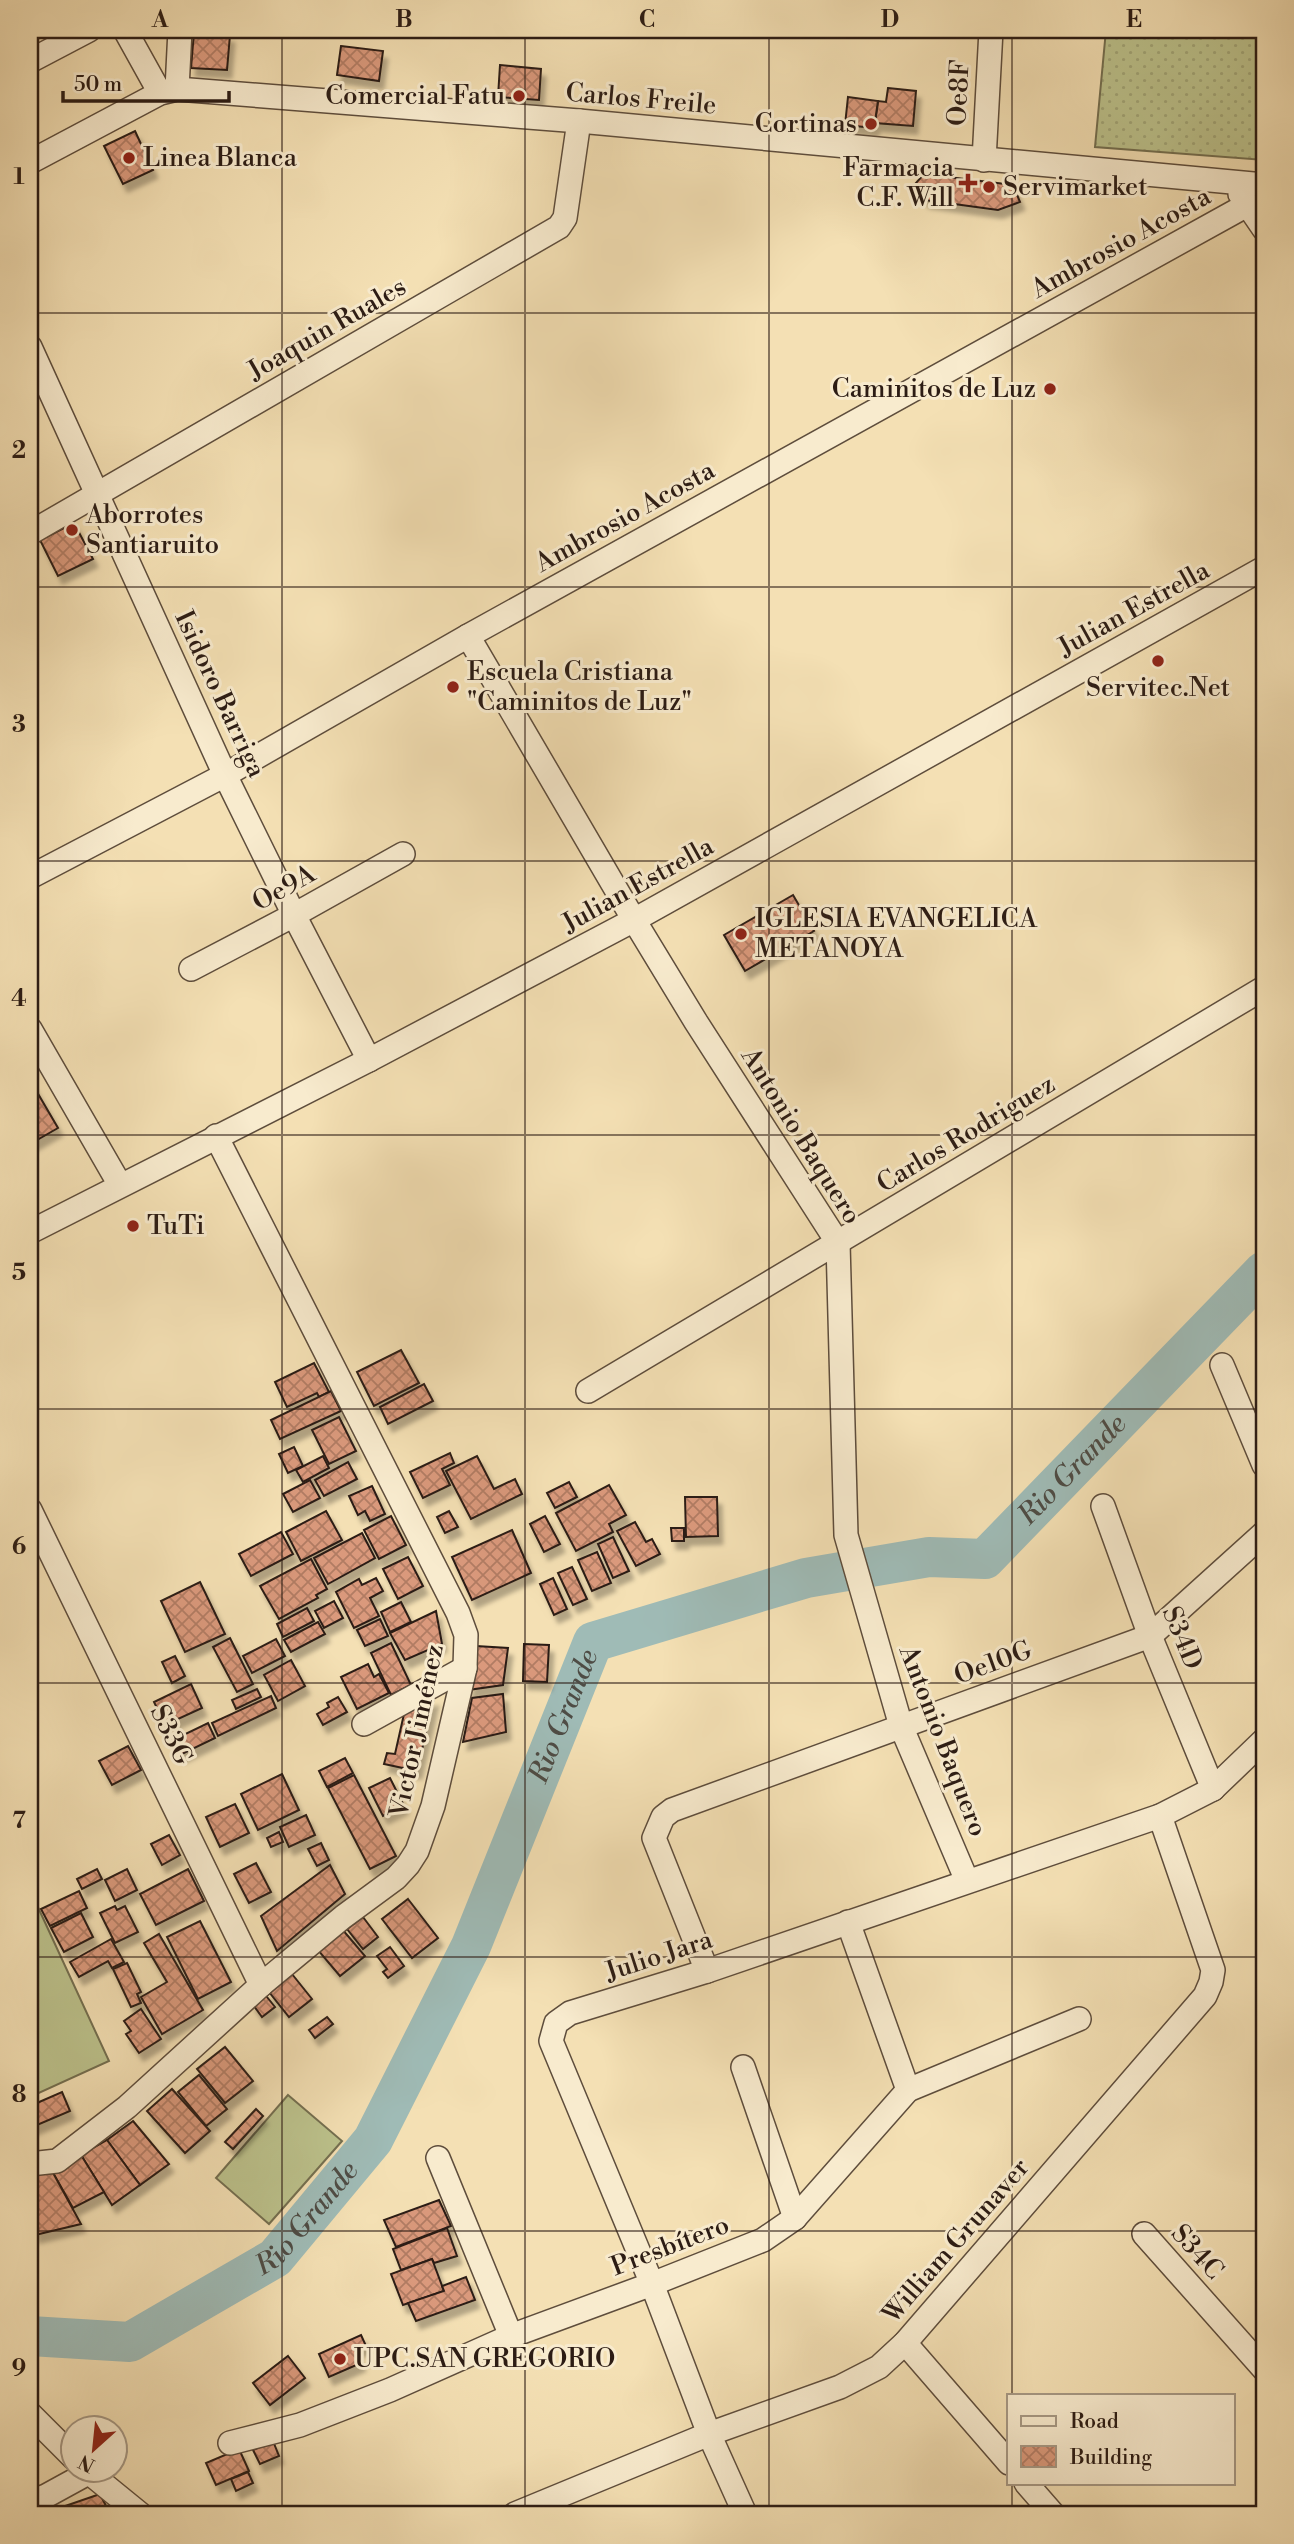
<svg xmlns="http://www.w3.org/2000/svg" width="1294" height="2544" viewBox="0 0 1294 2544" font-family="'Libre Bodoni',serif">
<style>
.grass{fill:url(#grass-dots);stroke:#746f50;stroke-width:2}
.garden{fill:#bcc28c;stroke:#746f50;stroke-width:2}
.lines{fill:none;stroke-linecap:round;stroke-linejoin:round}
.river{stroke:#9fbbb6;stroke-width:40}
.building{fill:url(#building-cross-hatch);stroke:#2c1c14;stroke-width:2;filter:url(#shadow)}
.minor-casing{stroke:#5e4d3c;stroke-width:26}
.minor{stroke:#f8ebce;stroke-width:23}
.grid{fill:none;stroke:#2c1c14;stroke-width:2;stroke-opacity:0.55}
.poi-dot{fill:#8f2418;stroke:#f8ebce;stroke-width:2.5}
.labels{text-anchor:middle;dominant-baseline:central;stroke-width:6;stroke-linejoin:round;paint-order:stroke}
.street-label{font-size:26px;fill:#2c1c14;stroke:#f8ebce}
.poi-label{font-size:26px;fill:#2c1c14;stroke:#f8ebce;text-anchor:start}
.water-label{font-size:28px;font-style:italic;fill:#4e4c45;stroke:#f8ebce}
.neatline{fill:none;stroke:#2c1c14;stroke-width:2.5}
.grid-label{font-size:23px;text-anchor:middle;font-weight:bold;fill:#2c1c14}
</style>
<defs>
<pattern id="grass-dots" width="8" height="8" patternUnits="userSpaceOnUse" patternTransform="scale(1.75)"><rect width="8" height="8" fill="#bcc28c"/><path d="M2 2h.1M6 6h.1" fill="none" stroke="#a2a678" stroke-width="1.8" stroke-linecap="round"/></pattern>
<pattern id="building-cross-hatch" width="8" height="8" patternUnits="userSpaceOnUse" patternTransform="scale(1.75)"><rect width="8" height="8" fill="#da997b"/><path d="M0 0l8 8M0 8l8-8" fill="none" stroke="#b17c64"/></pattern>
<filter id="shadow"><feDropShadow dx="4.5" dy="8" stdDeviation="2" flood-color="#0004"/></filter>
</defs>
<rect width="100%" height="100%" fill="#f4e0b4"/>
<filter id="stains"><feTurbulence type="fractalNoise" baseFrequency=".00286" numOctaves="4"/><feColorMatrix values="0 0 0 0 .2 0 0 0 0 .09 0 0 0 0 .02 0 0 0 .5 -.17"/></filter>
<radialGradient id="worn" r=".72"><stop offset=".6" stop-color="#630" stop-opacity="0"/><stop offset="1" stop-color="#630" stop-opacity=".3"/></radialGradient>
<!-- grass -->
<polygon class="grass" points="1106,30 1264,30 1264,160 1095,147"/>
<!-- garden -->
<g class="garden">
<polygon points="36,1903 109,2061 30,2097 30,1906"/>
<polygon points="288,2095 342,2141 269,2224 216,2178"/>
</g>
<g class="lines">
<!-- river -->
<path class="river" id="s1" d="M30 2336 130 2342 275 2258 373 2140 471 1946 593 1642 806 1578 929 1557 985 1559 1264 1271"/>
</g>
<!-- building -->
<g class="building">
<polygon points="194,32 230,35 227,70 191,68"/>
<polygon points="341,46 383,51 379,81 337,75"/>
<polygon points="500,65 541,69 539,100 498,97"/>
<polygon points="888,88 916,91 913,126 875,123 878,101 886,102"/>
<polygon points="848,97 878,101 874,128 845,125"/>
<polygon points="135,131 153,170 123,184 104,146"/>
<polygon points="924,174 1013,185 1020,202 998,210 925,200 915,184"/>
<polygon points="74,523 93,559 58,576 40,540"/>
<polygon points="793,895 814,931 745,971 724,935"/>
<polygon points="30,1080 58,1128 30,1144"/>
<polygon points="401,1350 419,1383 374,1406 357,1372"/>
<polygon points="314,1363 329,1392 319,1397 317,1393 287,1407 275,1382"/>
<polygon points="424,1384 433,1401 388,1424 380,1407"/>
<polygon points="331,1391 341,1411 280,1439 271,1420"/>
<polygon points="339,1417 356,1451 329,1464 312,1430"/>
<polygon points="294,1447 303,1466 288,1473 279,1454"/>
<polygon points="450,1453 454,1463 442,1469 450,1485 423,1498 410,1472"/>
<polygon points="323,1456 329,1468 303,1482 296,1470"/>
<polygon points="477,1456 494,1489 515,1479 522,1494 471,1519 446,1471"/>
<polygon points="348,1462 357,1479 324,1496 315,1480"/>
<polygon points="310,1480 320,1498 293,1512 283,1494"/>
<polygon points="569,1482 577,1497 555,1508 547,1493"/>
<polygon points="609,1485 626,1515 609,1524 613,1532 576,1551 556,1513"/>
<polygon points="372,1486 385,1514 370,1521 365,1511 358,1515 349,1496"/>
<polygon points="685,1497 717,1497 718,1536 686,1537"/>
<polygon points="326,1511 342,1540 301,1561 286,1532"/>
<polygon points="449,1511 458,1527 445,1533 437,1517"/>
<polygon points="391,1516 406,1545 379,1559 364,1530"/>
<polygon points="545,1516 560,1544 544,1552 530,1524"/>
<polygon points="635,1522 646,1542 652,1539 660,1554 636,1566 617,1531"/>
<polygon points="671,1528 684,1528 684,1541 672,1541"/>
<polygon points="512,1530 531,1573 472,1600 452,1557"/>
<polygon points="281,1532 293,1554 251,1576 239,1554"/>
<polygon points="362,1533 375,1558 328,1584 314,1558"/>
<polygon points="613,1537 629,1571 613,1578 598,1544"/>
<polygon points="597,1552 611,1583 592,1591 578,1560"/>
<polygon points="408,1557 423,1586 398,1599 383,1569"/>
<polygon points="311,1559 327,1589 316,1595 318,1598 279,1619 260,1586"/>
<polygon points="572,1567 587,1599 573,1605 558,1573"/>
<polygon points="376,1578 383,1591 370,1598 379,1616 354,1628 336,1592 359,1579 362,1585"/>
<polygon points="553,1578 567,1609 554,1615 540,1584"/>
<polygon points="200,1582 225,1634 185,1652 161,1601"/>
<polygon points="334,1601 343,1618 324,1628 315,1611"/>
<polygon points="401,1602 411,1622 390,1632 381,1612"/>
<polygon points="307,1608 314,1621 283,1637 277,1624"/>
<polygon points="436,1611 442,1644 405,1660 390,1633"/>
<polygon points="380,1619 388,1636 365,1646 357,1630"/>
<polygon points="318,1622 325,1634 291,1652 284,1640"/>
<polygon points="230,1638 253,1684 237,1692 213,1647"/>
<polygon points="276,1639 285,1656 252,1673 243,1656"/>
<polygon points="391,1643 411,1685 391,1695 371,1653"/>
<polygon points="524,1644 549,1645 547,1682 523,1681"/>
<polygon points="476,1646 508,1648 503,1685 468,1690"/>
<polygon points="175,1656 185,1676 172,1683 162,1662"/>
<polygon points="291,1660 305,1686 278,1701 264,1675"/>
<polygon points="368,1664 374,1677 379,1674 389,1693 357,1709 341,1677"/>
<polygon points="191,1684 202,1708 165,1725 154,1702"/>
<polygon points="257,1689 261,1697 236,1709 232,1700"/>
<polygon points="503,1694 506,1732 463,1742 472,1698"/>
<polygon points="271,1696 276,1708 218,1736 212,1723"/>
<polygon points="338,1697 347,1712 323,1725 317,1714 329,1707 327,1703"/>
<polygon points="434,1698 417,1771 384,1764 387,1753 395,1754 406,1705"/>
<polygon points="208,1723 215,1738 180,1755 173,1740"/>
<polygon points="128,1746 141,1770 112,1785 99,1761"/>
<polygon points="345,1758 353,1773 327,1787 319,1771"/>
<polygon points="282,1774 299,1810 258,1830 241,1794"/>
<polygon points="354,1775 396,1856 370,1869 328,1788"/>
<polygon points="390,1778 404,1806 383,1816 369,1788"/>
<polygon points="235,1804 249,1833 220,1847 206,1817"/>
<polygon points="306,1815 315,1835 289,1847 280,1827"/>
<polygon points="279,1832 283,1842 271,1847 267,1838"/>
<polygon points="169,1835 180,1855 162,1865 151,1844"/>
<polygon points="321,1843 329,1860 317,1866 308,1849"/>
<polygon points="256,1863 271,1892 249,1903 234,1874"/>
<polygon points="330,1865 345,1894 277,1951 261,1916"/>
<polygon points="97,1869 102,1879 82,1889 77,1879"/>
<polygon points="127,1869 137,1890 115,1901 105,1880"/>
<polygon points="188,1869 204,1901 156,1925 140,1894"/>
<polygon points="79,1891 87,1908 50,1926 41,1909"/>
<polygon points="408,1899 438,1938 412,1958 382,1919"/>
<polygon points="115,1906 117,1910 125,1906 138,1932 115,1943 100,1913"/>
<polygon points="81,1913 93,1937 64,1952 51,1928"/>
<polygon points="363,1917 378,1937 363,1949 347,1929"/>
<polygon points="200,1921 231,1982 198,1999 167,1937"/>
<polygon points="342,1929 365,1956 340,1976 317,1949"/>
<polygon points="159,1934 203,2010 162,2034 141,1997 167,1982 144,1943"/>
<polygon points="111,1939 124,1962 112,1968 108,1961 79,1977 70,1962"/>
<polygon points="390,1947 404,1966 388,1978 383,1972 387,1969 377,1956"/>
<polygon points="127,1963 141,1992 137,1994 141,2003 131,2007 113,1969"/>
<polygon points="292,1974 312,1999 289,2017 269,1992"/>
<polygon points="263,1992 275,2007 262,2017 251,2002"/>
<polygon points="141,2009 161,2039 139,2053 126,2034 131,2031 124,2021"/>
<polygon points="327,2017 333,2024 315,2038 309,2030"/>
<polygon points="225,2047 253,2081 225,2103 197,2069"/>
<polygon points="199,2075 227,2109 206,2126 178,2092"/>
<polygon points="172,2089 210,2131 185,2153 147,2111"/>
<polygon points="62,2092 70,2111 30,2128 30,2106"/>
<polygon points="256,2109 263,2116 233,2149 225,2142"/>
<polygon points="133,2121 169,2164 140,2185 107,2140"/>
<polygon points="107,2140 140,2185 112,2205 81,2155"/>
<polygon points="81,2155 104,2192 73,2208 52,2171"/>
<polygon points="52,2171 81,2224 35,2235 30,2212 30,2177"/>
<polygon points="439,2200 451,2226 396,2247 384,2220"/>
<polygon points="447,2228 457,2256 434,2263 432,2259 401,2270 393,2249"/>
<polygon points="432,2259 444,2291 403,2305 391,2274"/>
<polygon points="466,2277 475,2300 416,2321 408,2303 444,2291 442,2286"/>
<polygon points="361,2335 366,2346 355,2350 361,2363 329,2377 319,2354"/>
<polygon points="288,2356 305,2378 270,2405 253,2383"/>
<polygon points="273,2441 279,2456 260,2464 253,2450"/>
<polygon points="239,2449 249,2471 216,2485 206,2463"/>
<polygon points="248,2472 253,2483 236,2491 231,2479"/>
<polygon points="100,2494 110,2514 42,2514"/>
</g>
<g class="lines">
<defs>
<g id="minor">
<polyline points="125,30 160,93"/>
<polyline points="30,61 89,30"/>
<polyline points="177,89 180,30"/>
<polyline points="984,160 991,30"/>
<polyline points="30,162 160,93 177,89 579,121 1264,185"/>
<polyline points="1240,194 1264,229"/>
<polyline points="30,347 225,775 294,915 369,1060"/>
<polyline points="30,533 559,227 565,218 579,121"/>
<polyline points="468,636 634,920 696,1022 838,1243 846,1535 901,1726 967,1881"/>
<polyline points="30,877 225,775 468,636 1247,205"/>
<polyline points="191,969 294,915 403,854"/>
<polyline points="30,1029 120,1185"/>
<polyline points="30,1232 369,1060 634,920 1264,568"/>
<polyline points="1222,1365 1264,1465"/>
<polyline points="588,1391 1264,988"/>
<polyline points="1103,1506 1150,1636 1213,1789"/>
<polyline points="30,1510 261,1985"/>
<polyline points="364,1724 465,1668"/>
<polyline points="848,1922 908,2090"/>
<polyline points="707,1971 654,1838 663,1817 672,1810 1150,1636 1264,1533"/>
<polyline points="743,2067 795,2218"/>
<polyline points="438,2158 511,2336"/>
<polyline points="30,2164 57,2161 127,2107 261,1985 343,1917 396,1878 408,1865 417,1851 433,1806 465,1668 466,1635 458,1613 216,1136"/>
<polyline points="1144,2234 1264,2369"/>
<polyline points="905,2343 1009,2463"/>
<polyline points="30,2414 74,2458"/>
<polyline points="230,2443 300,2425 390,2390 511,2336 652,2284 763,2240 795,2218 908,2090 1079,2019"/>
<polyline points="86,2470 140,2514"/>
<polyline points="1026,2483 1053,2514"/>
<polyline points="30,2502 46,2496 88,2473"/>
<polyline points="515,2514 709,2434 840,2387 879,2367 905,2343 1205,1996 1211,1982 1213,1970 1160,1816"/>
<polyline points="745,2514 709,2434 652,2284 551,2041 556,2023 570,2013 707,1971 1160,1816 1213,1789 1264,1740"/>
</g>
</defs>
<!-- minor casing -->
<use href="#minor" class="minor-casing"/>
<!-- minor -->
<use href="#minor" class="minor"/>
</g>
<!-- grid -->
<path class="grid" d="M282 30V2514M525 30V2514M769 30V2514M1012 30V2395M30 313H1264M30 587H1264M30 861H1264M30 1135H1264M30 1409H1264M30 1683H1264M30 1957H1264M30 2231H1264M1012 2483V2514"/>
<!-- markers -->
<g class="poi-dot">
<circle cx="519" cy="96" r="7"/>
<circle cx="871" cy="124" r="7"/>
<circle cx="129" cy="158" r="7"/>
<path d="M964.5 172.5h7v7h7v7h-7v7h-7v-7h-7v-7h7z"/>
<circle cx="989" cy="187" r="7"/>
<circle cx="1050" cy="389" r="7"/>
<circle cx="72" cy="530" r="7"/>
<circle cx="1158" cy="661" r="7"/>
<circle cx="453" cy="687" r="7"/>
<circle cx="741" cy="934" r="7"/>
<circle cx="133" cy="1226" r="7"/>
<circle cx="340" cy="2359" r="7"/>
</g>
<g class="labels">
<!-- street labels -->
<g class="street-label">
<text transform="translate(959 93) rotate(-87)">Oe8F</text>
<text transform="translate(641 99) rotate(5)">Carlos Freile</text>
<text transform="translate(1121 243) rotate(-29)">Ambrosio Acosta</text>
<text transform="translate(327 329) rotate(-30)">Joaquin Ruales</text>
<text transform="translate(625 517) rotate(-29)">Ambrosio Acosta</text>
<text transform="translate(1134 609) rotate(-29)">Julian Estrella</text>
<text transform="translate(220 694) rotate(65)">Isidoro Barriga</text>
<text transform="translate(638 885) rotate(-29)">Julian Estrella</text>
<text transform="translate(284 888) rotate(-29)">Oe9A</text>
<text transform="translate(966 1134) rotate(-31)">Carlos Rodriguez</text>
<text transform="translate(801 1136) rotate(58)">Antonio Baquero</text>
<text transform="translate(1182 1638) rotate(68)">S34D</text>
<text transform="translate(993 1663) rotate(-20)">Oe10G</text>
<text transform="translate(417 1731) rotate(-78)">Victor Jiménez</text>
<text transform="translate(171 1735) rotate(64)">S33G</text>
<text transform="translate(943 1741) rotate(69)">Antonio Baquero</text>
<text transform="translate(659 1956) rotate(-18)">Julio Jara</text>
<text transform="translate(956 2241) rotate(-49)">William Grunaver</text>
<text transform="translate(670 2246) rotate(-21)">Presbítero</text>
<text transform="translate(1197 2252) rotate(48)">S34C</text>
</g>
<!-- poi labels -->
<g class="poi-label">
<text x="505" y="96" text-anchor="end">Comercial Fatu</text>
<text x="857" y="124" text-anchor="end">Cortinas</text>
<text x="143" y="158">Linea Blanca</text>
<text x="954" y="168" text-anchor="end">Farmacia<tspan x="954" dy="30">C.F. Will</tspan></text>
<text x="1003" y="187">Servimarket</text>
<text x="1036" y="389" text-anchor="end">Caminitos de Luz</text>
<text x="86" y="515">Aborrotes<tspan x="86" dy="30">Santiaruito</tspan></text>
<text x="467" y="672">Escuela Cristiana<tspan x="467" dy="30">"Caminitos de Luz"</tspan></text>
<text x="1158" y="688" text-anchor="middle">Servitec.Net</text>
<text x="755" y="919">IGLESIA EVANGELICA<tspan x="755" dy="30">METANOYA</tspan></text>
<text x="147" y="1226">TuTi</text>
<text x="354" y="2359">UPC.SAN GREGORIO</text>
</g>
<!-- water labels -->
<g class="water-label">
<text stroke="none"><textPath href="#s1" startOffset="1494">Rio Grande</textPath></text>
<text stroke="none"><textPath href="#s1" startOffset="886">Rio Grande</textPath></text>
<text stroke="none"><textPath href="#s1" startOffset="318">Rio Grande</textPath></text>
</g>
</g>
<!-- margin -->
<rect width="1294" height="2544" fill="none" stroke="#f4e0b4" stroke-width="77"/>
<!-- legend -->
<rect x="1007" y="2394" width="228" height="91" fill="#f8ebce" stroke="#a69884" stroke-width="2"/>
<rect x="1021" y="2416" width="35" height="10" fill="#f8ebce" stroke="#a69884" stroke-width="2"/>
<text x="1070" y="2428" font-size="21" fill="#2c1c14">Road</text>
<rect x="1021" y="2446" width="35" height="21" fill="url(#building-cross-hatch)" stroke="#a69884" stroke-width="2"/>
<text x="1070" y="2464" font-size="21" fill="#2c1c14">Building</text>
<!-- north arrow -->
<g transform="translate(94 2449) rotate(207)"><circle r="33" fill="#f8ebce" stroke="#a69884" stroke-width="2"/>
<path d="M0-5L12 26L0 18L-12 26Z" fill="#8f2418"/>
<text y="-10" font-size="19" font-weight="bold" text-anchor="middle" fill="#2c1c14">N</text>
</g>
<!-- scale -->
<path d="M63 91v10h166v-10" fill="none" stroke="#2c1c14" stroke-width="3.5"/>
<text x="74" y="91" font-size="21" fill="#2c1c14" stroke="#f8ebce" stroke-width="5" paint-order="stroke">50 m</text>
<rect x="38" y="38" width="1218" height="2468" class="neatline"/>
<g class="grid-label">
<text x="160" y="27">A</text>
<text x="404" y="27">B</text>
<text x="647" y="27">C</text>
<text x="890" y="27">D</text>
<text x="1134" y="27">E</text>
<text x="19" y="184">1</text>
<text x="19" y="458">2</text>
<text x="19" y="732">3</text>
<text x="19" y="1006">4</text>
<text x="19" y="1280">5</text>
<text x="19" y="1554">6</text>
<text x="19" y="1828">7</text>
<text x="19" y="2102">8</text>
<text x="19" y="2376">9</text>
</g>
<rect width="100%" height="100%" filter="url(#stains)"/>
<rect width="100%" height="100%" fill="url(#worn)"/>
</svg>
